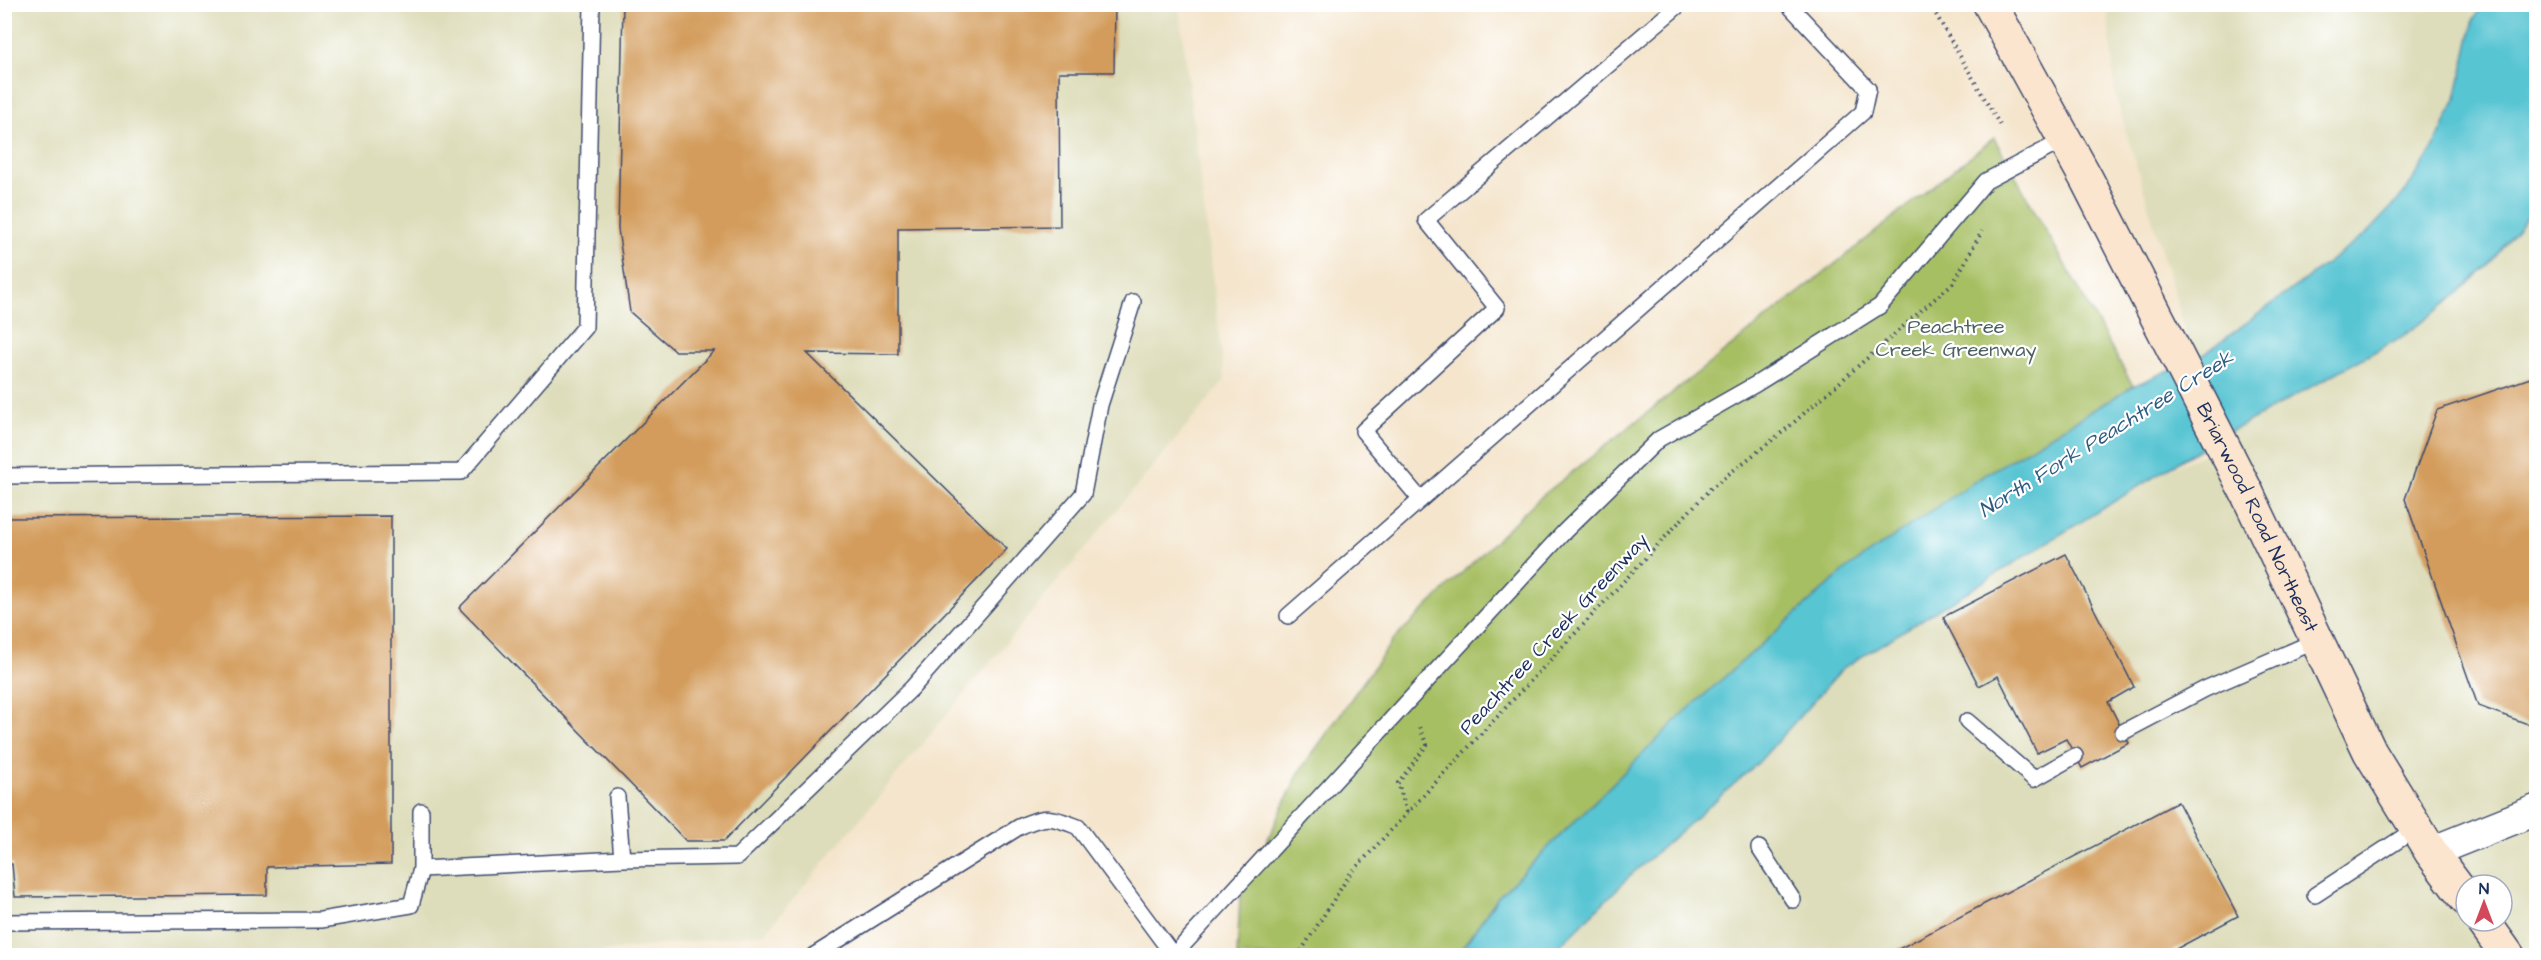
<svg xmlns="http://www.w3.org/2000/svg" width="2541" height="960" viewBox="0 0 2541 960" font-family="'Architects Daughter',sans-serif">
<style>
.built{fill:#deddbb;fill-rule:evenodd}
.green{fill:#a7bf64;stroke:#617761;stroke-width:1.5}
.water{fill:#59c5d3;stroke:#3a7a98;stroke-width:1.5}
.building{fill:#d39c5b}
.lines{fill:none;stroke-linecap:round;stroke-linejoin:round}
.lane-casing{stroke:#3c4a6e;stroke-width:18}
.street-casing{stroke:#3c4a6e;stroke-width:33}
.secondary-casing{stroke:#3c4a6e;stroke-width:36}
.path{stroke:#3c4a6e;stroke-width:4;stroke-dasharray:1.5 4.5;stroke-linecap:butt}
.lane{stroke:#fff;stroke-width:15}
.street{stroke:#fff;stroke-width:30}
.secondary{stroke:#fce5cf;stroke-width:33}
.labels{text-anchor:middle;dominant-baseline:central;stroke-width:4.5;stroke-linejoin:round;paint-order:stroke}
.park-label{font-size:20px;fill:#4c6160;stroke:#fff}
.street-label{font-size:20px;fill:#1b2f5e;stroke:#fff}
.water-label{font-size:21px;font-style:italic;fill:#2e5c81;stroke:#fff}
</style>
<rect width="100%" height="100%" fill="#fff"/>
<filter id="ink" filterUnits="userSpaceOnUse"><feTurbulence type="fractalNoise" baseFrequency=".0167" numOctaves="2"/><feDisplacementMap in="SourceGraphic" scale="12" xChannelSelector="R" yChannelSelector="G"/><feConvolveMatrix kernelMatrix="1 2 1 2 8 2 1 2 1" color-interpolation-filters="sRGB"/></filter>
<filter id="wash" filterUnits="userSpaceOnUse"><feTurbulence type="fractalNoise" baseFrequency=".008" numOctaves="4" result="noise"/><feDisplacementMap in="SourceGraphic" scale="24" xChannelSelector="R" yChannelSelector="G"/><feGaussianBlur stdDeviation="1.35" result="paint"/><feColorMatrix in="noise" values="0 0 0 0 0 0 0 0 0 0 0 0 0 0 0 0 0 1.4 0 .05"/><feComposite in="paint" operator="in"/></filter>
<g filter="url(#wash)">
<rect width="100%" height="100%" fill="#f4e5cc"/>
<!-- built -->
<g class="built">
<polygon points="5,5 1179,5 1225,380 765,933 565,956 5,956"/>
<path d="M2107 5H2536V955L1561 956 1700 676 2220 447 2115 94ZM2466 885H2502V921H2466Z"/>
</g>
<!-- green -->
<polygon class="green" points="1994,138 2133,386 1977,480 1849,567 1684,713 1498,897 1457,955 1237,956 1240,898 1300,771 1393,640 1537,500"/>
<!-- water -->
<polygon class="water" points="2483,5 2536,5 2536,205 2488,266 2447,303 2403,336 2206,445 1843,668 1758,763 1633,873 1551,955 1457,956 1498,897 1684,713 1849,567 1977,480 2133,386 2200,357 2365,235 2403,195 2433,149 2456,99 2474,18"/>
<g id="blocks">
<!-- building -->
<g class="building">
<polygon points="623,4 1115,4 1114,72 1059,72 1060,226 898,228 898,354 807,353 1007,549 724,841 686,841 459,608 714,351 675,351 630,312 618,229"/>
<polygon points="2536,376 2536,727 2478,706 2405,499 2437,410"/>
<polygon points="391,516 391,864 267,867 267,895 15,897 12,864 4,864 4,518"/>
<polygon points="2066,554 2134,687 2108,702 2129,743 2082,768 2066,739 2037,753 1998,676 1979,686 1943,617"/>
<polygon points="2178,802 2238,916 2163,956 1893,956 1891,953"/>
</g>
</g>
</g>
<g filter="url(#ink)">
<use href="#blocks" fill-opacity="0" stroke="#3c4a6e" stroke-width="1.5"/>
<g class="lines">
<defs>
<g id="lane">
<polyline points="4,476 461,472 585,327 592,4"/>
<polyline points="1420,499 1363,431 1497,308 1426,220 1680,4"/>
<polyline points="1288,616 1863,112 1868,89 1788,4"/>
<polyline points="1967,721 2034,779 2075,756"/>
<polyline points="2123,732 2205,689 2318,640"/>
<polyline points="617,797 622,859 737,857 912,688 1083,494 1100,405 1133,302"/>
<polyline points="1759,848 1793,900"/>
<polyline points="421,869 622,859"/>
<polyline points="2315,895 2417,828"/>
<polyline points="4,922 321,920 411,905 421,869 421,811"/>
<path d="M813 956 1019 827C1045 815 1051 816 1078 827L1173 955"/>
<polyline points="1173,956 1565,531 1659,439 1756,384 1880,306 1986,181 2064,140"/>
</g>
<polyline id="street" points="2431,852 2536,810"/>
<g id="secondary">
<path id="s1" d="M1990 4 2087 180 2247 493 2370 752 2431 852 2466 899"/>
<polyline points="2483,921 2508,956"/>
</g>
</defs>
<!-- lane casing -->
<use href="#lane" class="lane-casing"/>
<!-- street casing -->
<use href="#street" class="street-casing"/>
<!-- secondary casing -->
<use href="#secondary" class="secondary-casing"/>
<!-- path -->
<g class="path">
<polyline points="1930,4 2001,127"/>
<polyline points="1407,812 1398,783 1427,745 1419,727"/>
<polyline points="1298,956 1350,874 1712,487 1784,431 1954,282 1982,231"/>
</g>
<!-- lane -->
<use href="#lane" class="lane"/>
<!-- street -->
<use href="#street" class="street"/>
<!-- secondary -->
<use href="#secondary" class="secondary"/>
</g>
</g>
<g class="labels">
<!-- park labels -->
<g class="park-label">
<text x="1956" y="327">Peachtree<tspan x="1956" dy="23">Creek Greenway</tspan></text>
</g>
<!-- street labels -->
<g class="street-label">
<text stroke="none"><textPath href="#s1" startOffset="579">Briarwood Road Northeast</textPath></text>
<text transform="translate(1554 634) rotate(-47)">Peachtree Creek Greenway</text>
</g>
<!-- water labels -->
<g class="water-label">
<text transform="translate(2106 434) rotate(-32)">North Fork Peachtree Creek</text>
</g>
</g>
<!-- margin -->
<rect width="2541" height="960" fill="none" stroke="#fff" stroke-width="24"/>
<!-- north arrow -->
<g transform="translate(2484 903)"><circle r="28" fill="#ffffff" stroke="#a4acbf" stroke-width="1.5"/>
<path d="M0-4.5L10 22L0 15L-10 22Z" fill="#d1495b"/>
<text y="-9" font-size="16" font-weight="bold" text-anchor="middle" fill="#1b2f5e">N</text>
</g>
</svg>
